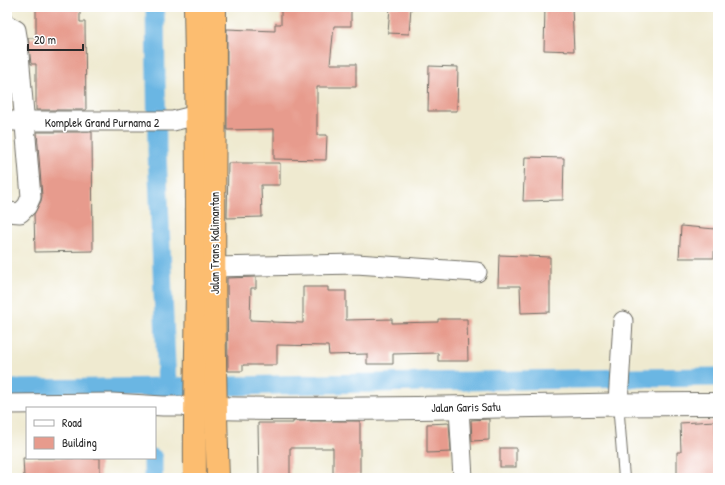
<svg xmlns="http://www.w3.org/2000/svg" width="725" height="485" viewBox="0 0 725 485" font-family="'Patrick Hand',sans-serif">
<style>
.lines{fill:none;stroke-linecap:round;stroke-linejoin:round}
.canal{stroke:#6ab6e3;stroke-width:19}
.building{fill:#e79b8d}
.service-casing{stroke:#706e65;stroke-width:12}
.minor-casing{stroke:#706e65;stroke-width:21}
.tertiary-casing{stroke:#706e65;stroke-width:24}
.trunk-casing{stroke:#706e65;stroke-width:24}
.service{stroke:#fff;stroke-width:10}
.minor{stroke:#fff;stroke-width:19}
.tertiary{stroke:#fff;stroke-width:22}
.trunk{stroke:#fcbd6f;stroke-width:22}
.labels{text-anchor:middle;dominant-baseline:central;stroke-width:3.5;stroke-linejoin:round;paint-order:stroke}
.street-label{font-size:12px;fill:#2b2b2b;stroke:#fff}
</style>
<rect width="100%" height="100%" fill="#fff"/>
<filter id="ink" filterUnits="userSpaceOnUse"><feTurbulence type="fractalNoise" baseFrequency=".025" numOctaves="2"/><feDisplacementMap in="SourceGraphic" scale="8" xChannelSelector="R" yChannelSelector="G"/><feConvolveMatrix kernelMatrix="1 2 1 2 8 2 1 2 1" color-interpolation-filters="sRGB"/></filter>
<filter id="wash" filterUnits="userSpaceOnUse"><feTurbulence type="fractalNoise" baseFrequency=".012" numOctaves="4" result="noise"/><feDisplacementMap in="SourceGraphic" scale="16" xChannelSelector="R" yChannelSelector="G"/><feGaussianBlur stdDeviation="0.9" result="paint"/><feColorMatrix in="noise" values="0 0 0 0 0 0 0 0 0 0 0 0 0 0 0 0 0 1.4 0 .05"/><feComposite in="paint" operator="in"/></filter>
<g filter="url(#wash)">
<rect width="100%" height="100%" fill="#efead0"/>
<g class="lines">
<!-- canal -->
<g class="canal">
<polyline points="155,7 157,151 167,388"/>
<path d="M7 389C244 388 481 379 718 377"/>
<polyline points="153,458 153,478"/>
</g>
</g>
<g id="blocks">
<!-- building -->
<g class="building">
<polygon points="36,7 80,7 80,22 85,22 86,110 36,110 36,64 31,64 28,38 36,38"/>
<polygon points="281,7 351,7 351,26 334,26 330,64 356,64 356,87 317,87 317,135 327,135 326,160 274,159 274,129 227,130 227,29 275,31 275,24 281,24"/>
<polygon points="390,7 411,7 409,34 388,33"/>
<polygon points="545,7 572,7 574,51 544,50"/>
<polygon points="429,66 458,67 457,111 428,111"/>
<polygon points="37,132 92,132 93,251 35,252 34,214 41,201 42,196"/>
<polygon points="525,157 564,158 563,200 523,201"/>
<polygon points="228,163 280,163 280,185 261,185 262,217 227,218"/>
<polygon points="681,226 715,229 714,258 679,258"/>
<polygon points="499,255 550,257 550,312 521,313 520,286 498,286"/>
<polygon points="256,277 256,288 251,288 250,320 272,321 272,322 303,323 303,287 328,287 328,291 346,291 346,320 392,319 392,323 438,322 438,319 467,319 468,361 438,361 438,353 393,354 393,364 367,364 367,354 329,355 328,346 277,345 277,365 243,365 243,371 228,371 227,278"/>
<polygon points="489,419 489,440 472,441 471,420"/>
<polygon points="293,421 360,421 360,475 333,475 333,448 290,448 290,478 259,478 258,423 293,423"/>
<polygon points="715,421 716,452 718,452 718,478 677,478 677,452 681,452 680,423"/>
<polygon points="449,423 451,452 427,453 427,424"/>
<rect x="500" y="448" width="16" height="19"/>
<polygon points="23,458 100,458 100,478 24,478"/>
</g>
</g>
</g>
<g filter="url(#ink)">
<use href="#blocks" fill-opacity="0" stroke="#706e65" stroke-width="1"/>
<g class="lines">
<defs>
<polyline id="service" points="618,403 624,478"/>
<g id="minor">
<polyline points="7,25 16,30 18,42 31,197 27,206 20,213 7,212"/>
<polyline points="7,121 173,121 197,115"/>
<polyline points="214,267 356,264 477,272"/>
<polyline points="618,403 623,321"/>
<polyline points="7,404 112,403 163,406 184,406 194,410"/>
<polyline points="459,408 463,478"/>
</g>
<path id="tertiary" d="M215 408C383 412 550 403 718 404"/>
<g id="trunk">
<path d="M195 7C197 94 197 180 197 267 197 337 194 407 195 478"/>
<path d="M215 7C215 164 212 321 218 478"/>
</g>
</defs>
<!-- service casing -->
<use href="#service" class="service-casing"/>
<!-- minor casing -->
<use href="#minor" class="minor-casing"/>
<!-- tertiary casing -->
<use href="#tertiary" class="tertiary-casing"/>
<!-- trunk casing -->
<use href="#trunk" class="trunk-casing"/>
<!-- service -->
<use href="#service" class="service"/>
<!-- minor -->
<use href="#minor" class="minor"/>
<!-- tertiary -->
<use href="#tertiary" class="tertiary"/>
<!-- trunk -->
<use href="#trunk" class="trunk"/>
</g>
</g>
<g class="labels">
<!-- street labels -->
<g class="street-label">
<text x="102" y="122">Komplek Grand Purnama 2</text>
<text transform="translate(214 243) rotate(-90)">Jalan Trans Kalimantan</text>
<text transform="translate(466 407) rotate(-1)">Jalan Garis Satu</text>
</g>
</g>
<!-- margin -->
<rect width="725" height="485" fill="none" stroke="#fff" stroke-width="24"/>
<!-- legend -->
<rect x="26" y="407" width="130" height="52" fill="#ffffff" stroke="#aaaaaa"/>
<rect x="34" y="420" width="20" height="6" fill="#ffffff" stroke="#aaaaaa"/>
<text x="62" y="427" font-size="12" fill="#2b2b2b">Road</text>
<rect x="34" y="437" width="20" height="12" fill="#e79b8d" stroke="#aaaaaa"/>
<text x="62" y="447" font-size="12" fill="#2b2b2b">Building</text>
<!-- scale -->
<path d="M28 44v6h55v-6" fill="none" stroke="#2b2b2b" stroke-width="2"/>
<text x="34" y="44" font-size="12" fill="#2b2b2b" stroke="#ffffff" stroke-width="3" paint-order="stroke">20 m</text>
</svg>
